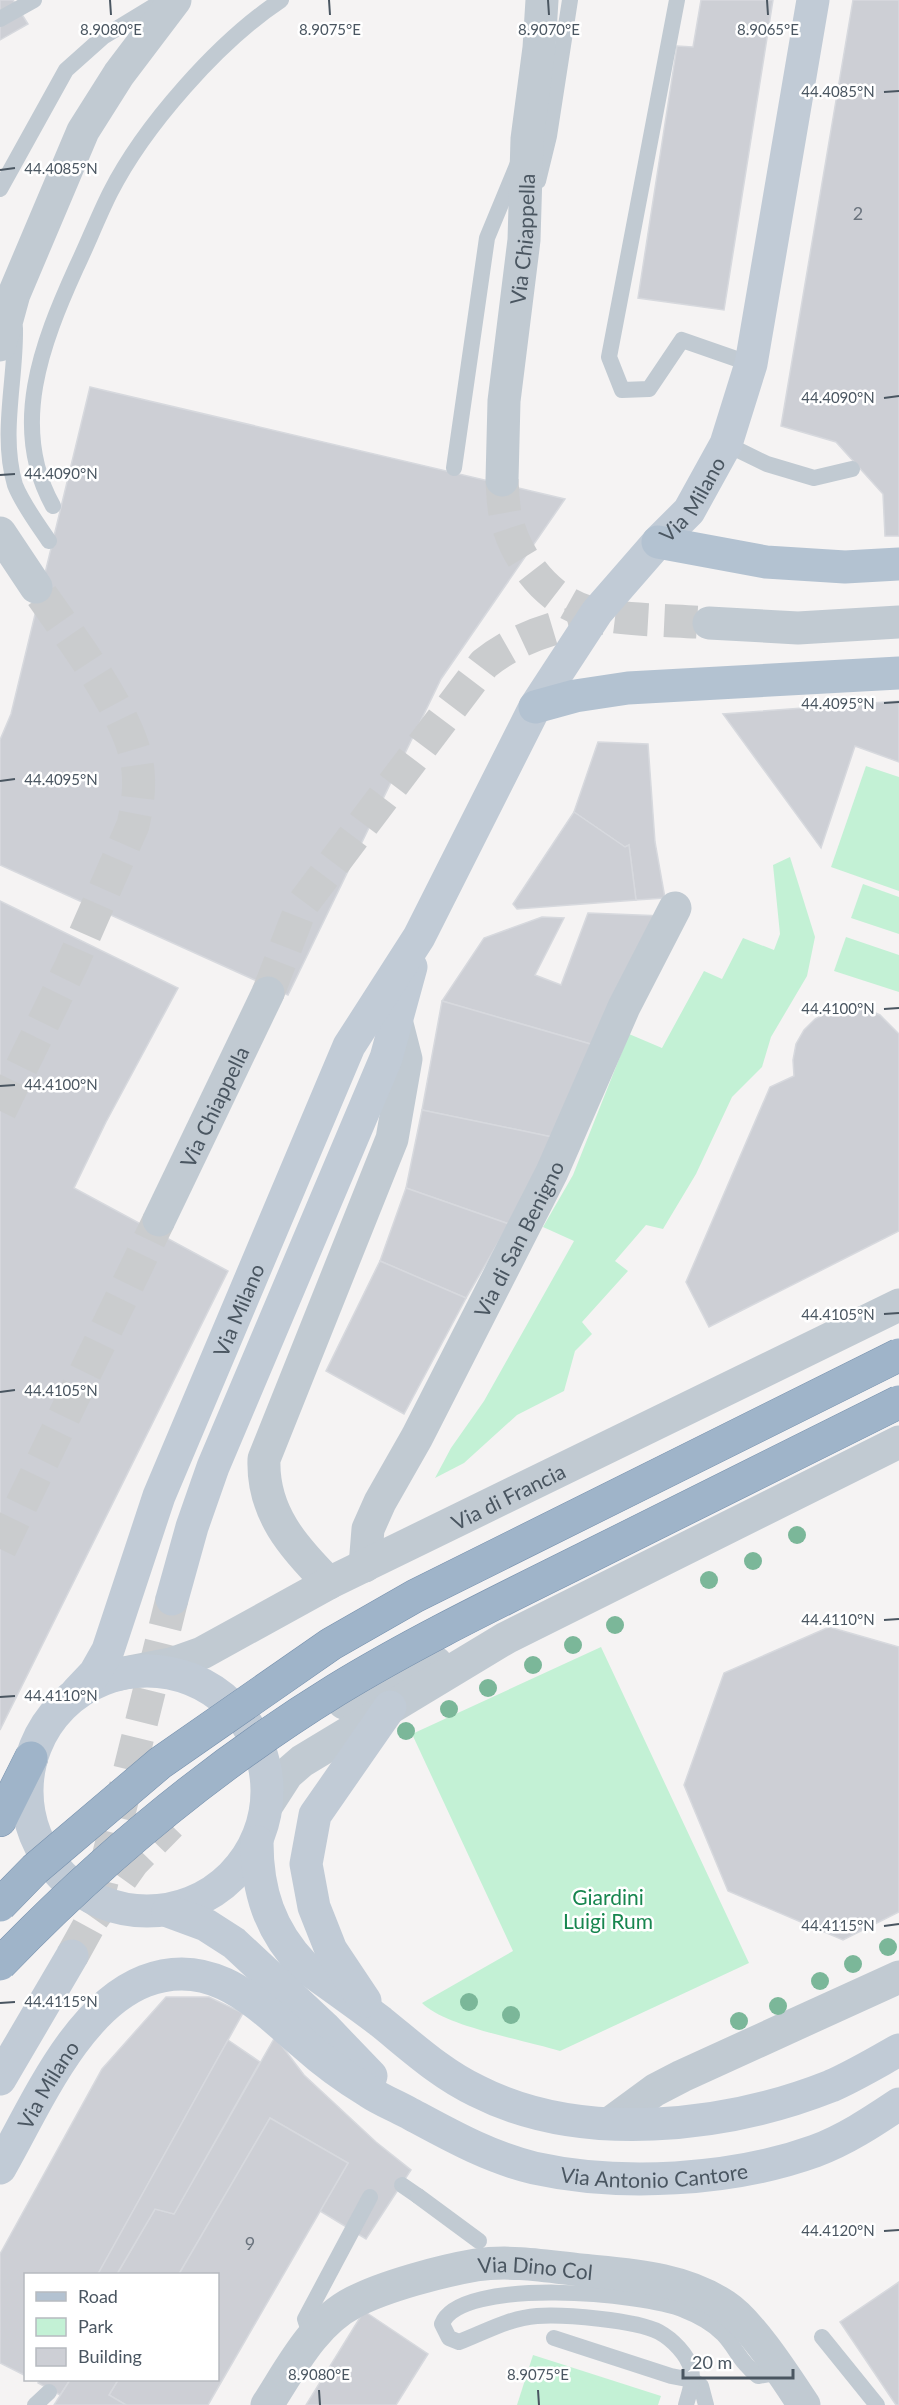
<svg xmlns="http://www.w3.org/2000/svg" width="899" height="2405" viewBox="0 0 899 2405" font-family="Lato,sans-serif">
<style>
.green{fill:#c3f1d5}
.building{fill:#cdcfd5;stroke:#d7d9de;stroke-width:1.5}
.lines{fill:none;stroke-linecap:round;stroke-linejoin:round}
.minor-tunnel{stroke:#caccce;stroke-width:33;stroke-dasharray:33 16;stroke-linecap:butt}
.tertiary-tunnel{stroke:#caccce;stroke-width:33;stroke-dasharray:33 16;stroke-linecap:butt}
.secondary-tunnel{stroke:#caccce;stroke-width:33;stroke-dasharray:33 16;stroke-linecap:butt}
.trunk-casing{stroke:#7690ad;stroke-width:34}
.service{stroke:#c1cad2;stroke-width:16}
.minor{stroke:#c1cad2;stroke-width:33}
.tertiary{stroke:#c1cad2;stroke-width:33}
.secondary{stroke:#c1cbd6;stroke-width:33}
.primary{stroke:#b3c2d1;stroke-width:33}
.trunk{stroke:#9fb4c9;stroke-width:33}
.trunk-bridge-casing{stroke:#7690ad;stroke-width:34;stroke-linecap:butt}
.service-bridge{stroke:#c1cad2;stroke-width:16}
.trunk-bridge{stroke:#9fb4c9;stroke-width:33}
.tree{fill:#7bb799}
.ticks{fill:none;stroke:#4a5661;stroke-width:2}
.labels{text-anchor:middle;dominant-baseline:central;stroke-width:5;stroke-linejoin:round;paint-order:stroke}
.number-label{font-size:18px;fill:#6b747e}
.street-label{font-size:21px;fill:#4a5661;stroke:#fff}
.park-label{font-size:21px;fill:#17864f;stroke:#fff}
.ticks-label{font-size:15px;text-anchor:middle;fill:#4a5661;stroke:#fff;stroke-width:5;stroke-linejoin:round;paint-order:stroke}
</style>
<rect width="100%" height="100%" fill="#f5f3f3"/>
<!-- green -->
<g class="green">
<polygon points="866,766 899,777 899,891 831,867"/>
<polygon points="790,857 815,937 807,976 771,1037 762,1067 732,1097 696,1174 663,1229 646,1225 615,1261 628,1271 582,1322 592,1334 575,1351 564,1391 517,1415 464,1463 435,1478 451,1448 484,1401 574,1241 543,1227 573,1175 629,1034 662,1048 704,971 722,979 743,938 774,950 780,934 773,865"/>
<polygon points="863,884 899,897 899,934 851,918"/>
<polygon points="846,937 899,955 899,992 834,971"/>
<path d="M601 1647 749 1963 560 2051C525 2040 446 2027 422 2003L513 1951 412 1734Z"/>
<polygon points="533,2355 661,2396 658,2405 517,2405"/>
</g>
<!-- building -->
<g class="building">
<polygon points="0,0 13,0 28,24 0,40"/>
<polygon points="701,0 773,0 724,310 638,298 677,46 693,47"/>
<polygon points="853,0 899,0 899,536 885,536 883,494 836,442 781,426"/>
<polygon points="90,387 565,499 441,679 288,995 0,865 0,740 11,714"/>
<polygon points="899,701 899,762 855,746 821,848 723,714"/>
<polygon points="598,742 648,744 655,842 665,898 636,900 629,845 625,847 574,812"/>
<polygon points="574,812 625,847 629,845 636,900 517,909 513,904"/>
<polygon points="0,901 178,988 106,1122 74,1188 228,1271 0,1730"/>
<polygon points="588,913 663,916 594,1045 442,1001 484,938 542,917 564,918 535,975 561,985"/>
<polygon points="442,1001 594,1045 557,1138 422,1110"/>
<polygon points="846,1007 864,1008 880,1015 899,1034 899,1231 709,1327 686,1282 770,1087 794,1076 793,1060 796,1044 804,1030 815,1019 830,1011"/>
<polygon points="422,1110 557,1138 509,1224 406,1188"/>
<polygon points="406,1188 509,1224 466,1298 380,1261"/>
<polygon points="380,1261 466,1298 404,1414 326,1371"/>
<polygon points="829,1627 899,1647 899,1912 843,1940 728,1891 684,1785 724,1673"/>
<polygon points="166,1997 209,1997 243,2013 98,2274 26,2274 26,2376 0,2363 0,2254 102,2069"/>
<polygon points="275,2037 304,2075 376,2142 411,2170 366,2239 320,2211 348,2163 270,2118 179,2274 117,2274 155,2209 174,2214"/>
<polygon points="228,2040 260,2062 174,2214 155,2209 117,2274 98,2274"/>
<polygon points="270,2118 348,2163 208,2405 126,2405 109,2395 118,2380 218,2380 218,2274 179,2274"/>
<polygon points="899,2282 899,2405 896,2405 840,2322"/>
<polygon points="364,2311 428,2354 396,2405 306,2405"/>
<polygon points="39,2380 70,2380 60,2395 38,2383"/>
<polygon points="70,2380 118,2380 109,2395 126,2405 54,2405"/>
</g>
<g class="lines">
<!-- minor-tunnel -->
<g class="minor-tunnel">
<path d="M502 480C503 495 503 511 508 525 519 562 548 599 585 611 616 621 675 620 709 623"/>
<path d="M268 993 302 905 484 664C523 633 567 623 615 616"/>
<path d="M0 1111 71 966 133 825C137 807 140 790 138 771 134 717 67 633 36 587"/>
<polyline points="0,1549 159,1220"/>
</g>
<!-- tertiary-tunnel -->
<polyline class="tertiary-tunnel" points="93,1918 133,1862 170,1824"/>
<!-- secondary-tunnel -->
<polyline class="secondary-tunnel" points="72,1956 93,1918 172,1599"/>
<defs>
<polyline id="trunk" points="0,1820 31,1758"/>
</defs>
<!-- trunk casing -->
<use href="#trunk" class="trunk-casing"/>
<!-- service -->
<g class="service">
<polyline points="677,0 609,357 622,390 649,389 682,340 751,364"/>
<polyline points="0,19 34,0"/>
<polyline points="538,181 549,136 570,0"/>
<polyline points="0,189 66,70 103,37 164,0"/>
<path d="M15 328C16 380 0 434 15 485 23 505 37 523 49 541"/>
<polyline points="726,444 767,464 814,478 852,469"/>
<polyline points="454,468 487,238 518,163"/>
<path d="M53 506C9 427 42 343 76 268 88 243 98 217 110 193 144 126 218 42 281 0"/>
<polyline points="402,2185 418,2196"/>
<polyline points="311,2337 305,2319 370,2197"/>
<polyline points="822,2337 877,2405"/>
<polyline points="554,2338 671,2376 692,2380 701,2386 706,2405"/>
<polyline points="35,2405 49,2392"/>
<path d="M686 2405C689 2393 694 2382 691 2369 688 2355 672 2339 659 2332 636 2320 563 2314 537 2316 509 2318 485 2332 459 2342L449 2338 442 2324C459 2276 646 2293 684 2310 697 2315 713 2324 723 2334 737 2349 739 2361 758 2376L781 2372"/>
</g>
<!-- minor -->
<g class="minor">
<polyline points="0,345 14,294 83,131 119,74 175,0"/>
<path id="s1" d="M502 480 504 401 524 240 527 139 539 48 542 0"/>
<polyline points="0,533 36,587"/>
<polyline points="709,623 798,628 899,622"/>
<path id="s2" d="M159 1220 268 993"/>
<path id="s3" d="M365 1566 368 1529 380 1502 417 1437 552 1172 624 1007 675 908"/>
<path d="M329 1583C293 1547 262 1512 264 1459L392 1139 406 1059 396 1020"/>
<polyline points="610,2123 655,2090 682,2076 899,1977"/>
<path id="s4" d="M267 2405C291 2368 313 2323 354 2302 385 2286 441 2271 476 2265 510 2260 546 2266 580 2270 630 2275 682 2277 725 2306 751 2323 786 2378 804 2405"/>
</g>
<!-- tertiary -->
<g class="tertiary">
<path id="s5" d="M114 1675 171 1664 202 1653 329 1583 899 1305"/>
<polyline points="344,1703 377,1684 436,1663"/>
<polyline points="267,1805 287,1774 302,1761 506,1638 899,1442"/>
</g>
<!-- secondary -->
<g class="secondary">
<polyline points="172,1599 192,1527 213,1467 386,1058 411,967"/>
<circle cx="147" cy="1791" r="120"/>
<path id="s6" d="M77 1692 95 1673 108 1650 159 1496 349 1046 419 937 535 707 597 612 658 542 689 511 726 444 751 364 813 0"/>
<path d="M257 1842C257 1891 270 1931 304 1966 330 1985 356 2003 381 2022 412 2047 441 2074 477 2091 581 2144 725 2128 831 2086 854 2076 877 2062 899 2050"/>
<polyline points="168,1911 206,1925 234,1943 324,2027 371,2076"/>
<polyline points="365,2001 331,1950 314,1907 306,1864 315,1815 390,1707"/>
<polyline points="0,2079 72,1956"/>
<path id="s7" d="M0 2168C35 2107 76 2008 145 1981 213 1955 258 2005 304 2044 324 2062 346 2078 369 2092 381 2100 394 2105 407 2112 448 2134 488 2157 534 2168 620 2187 732 2181 815 2151 845 2140 872 2122 899 2104"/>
</g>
<!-- primary -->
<g class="primary">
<polyline points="658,542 766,562 845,567 899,564"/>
<polyline points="535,707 575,696 628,688 899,673"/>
</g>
<!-- trunk -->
<use href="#trunk" class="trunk"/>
<defs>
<g id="trunk-bridge">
<polyline points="0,1905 35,1869 160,1763 331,1644 415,1596 899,1355"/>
<path d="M0 1964C100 1860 213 1766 336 1690 418 1640 506 1598 592 1555 694 1504 797 1453 899 1402"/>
</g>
</defs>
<!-- trunk-bridge casing -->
<use href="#trunk-bridge" class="trunk-bridge-casing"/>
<!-- service-bridge -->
<polyline class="service-bridge" points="418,2196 479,2241"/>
<!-- trunk-bridge -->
<use href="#trunk-bridge" class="trunk-bridge"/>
</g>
<!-- trees -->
<g class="tree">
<circle cx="797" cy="1535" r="9"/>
<circle cx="753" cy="1561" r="9"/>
<circle cx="709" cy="1580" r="9"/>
<circle cx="615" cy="1625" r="9"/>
<circle cx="573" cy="1645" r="9"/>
<circle cx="533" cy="1665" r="9"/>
<circle cx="488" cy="1688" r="9"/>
<circle cx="449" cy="1709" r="9"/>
<circle cx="406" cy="1731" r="9"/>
<circle cx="888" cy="1947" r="9"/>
<circle cx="853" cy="1964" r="9"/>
<circle cx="820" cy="1981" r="9"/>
<circle cx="469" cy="2002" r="9"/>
<circle cx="778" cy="2006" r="9"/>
<circle cx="511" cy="2015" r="9"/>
<circle cx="739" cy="2021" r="9"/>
</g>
<!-- ticks -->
<path class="ticks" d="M110 0 111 15M329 0 330 15M548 0 549 15M767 0 768 15M884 92 899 91M0 170 15 168M884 398 899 396M0 475 15 474M884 703 899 702M0 781 15 779M884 1009 899 1008M0 1086 15 1085M884 1314 899 1313M0 1392 15 1390M884 1620 899 1619M0 1697 15 1696M884 1926 899 1924M0 2003 15 2002M884 2231 899 2230M319 2390 320 2405M538 2390 539 2405"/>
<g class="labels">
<!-- number labels -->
<g class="number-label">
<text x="858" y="213">2</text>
<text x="250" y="2243">9</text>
</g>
<!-- street labels -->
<g class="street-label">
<text stroke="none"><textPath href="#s1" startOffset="242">Via Chiappella</textPath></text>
<text stroke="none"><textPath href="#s6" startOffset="1352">Via Milano</textPath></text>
<text stroke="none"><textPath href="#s2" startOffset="126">Via Chiappella</textPath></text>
<text stroke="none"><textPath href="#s3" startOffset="364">Via di San Benigno</textPath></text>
<text stroke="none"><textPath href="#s6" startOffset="417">Via Milano</textPath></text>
<text stroke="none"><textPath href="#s5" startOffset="435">Via di Francia</textPath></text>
<text stroke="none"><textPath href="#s7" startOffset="96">Via Milano</textPath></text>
<text stroke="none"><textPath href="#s7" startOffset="807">Via Antonio Cantore</textPath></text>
<text stroke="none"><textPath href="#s4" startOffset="324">Via Dino Col</textPath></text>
</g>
<!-- park labels -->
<g class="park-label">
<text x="608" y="1896">Giardini<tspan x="608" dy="24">Luigi Rum</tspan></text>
</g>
</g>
<g class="ticks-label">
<text x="111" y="35">8.9080°E</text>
<text x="330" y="35">8.9075°E</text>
<text x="549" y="35">8.9070°E</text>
<text x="768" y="35">8.9065°E</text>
<text x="838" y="97">44.4085°N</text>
<text x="61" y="174">44.4085°N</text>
<text x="838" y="403">44.4090°N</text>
<text x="61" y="479">44.4090°N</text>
<text x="838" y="709">44.4095°N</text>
<text x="61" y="785">44.4095°N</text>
<text x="838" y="1014">44.4100°N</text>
<text x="61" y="1090">44.4100°N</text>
<text x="838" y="1320">44.4105°N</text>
<text x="61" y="1396">44.4105°N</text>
<text x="838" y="1625">44.4110°N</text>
<text x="61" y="1701">44.4110°N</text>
<text x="838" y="1931">44.4115°N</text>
<text x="61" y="2007">44.4115°N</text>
<text x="838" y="2236">44.4120°N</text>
<text x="319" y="2380">8.9080°E</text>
<text x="538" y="2380">8.9075°E</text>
</g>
<!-- legend -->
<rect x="24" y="2273" width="195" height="108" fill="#ffffff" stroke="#b7bbc0" stroke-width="1.5"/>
<rect x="36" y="2292" width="30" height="9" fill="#b3c2d1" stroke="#b7bbc0" stroke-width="1.5"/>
<text x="78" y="2303" font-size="18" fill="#4a5661">Road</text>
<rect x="36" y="2318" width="30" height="18" fill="#c3f1d5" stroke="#b7bbc0" stroke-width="1.5"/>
<text x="78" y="2333" font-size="18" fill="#4a5661">Park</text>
<rect x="36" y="2348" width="30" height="18" fill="#cdcfd5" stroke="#b7bbc0" stroke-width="1.5"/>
<text x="78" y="2363" font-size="18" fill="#4a5661">Building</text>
<!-- scale -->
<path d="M683 2369v9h110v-9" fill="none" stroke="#4a5661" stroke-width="3"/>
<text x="692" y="2369" font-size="18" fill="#4a5661" stroke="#ffffff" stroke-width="4.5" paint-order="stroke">20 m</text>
</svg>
